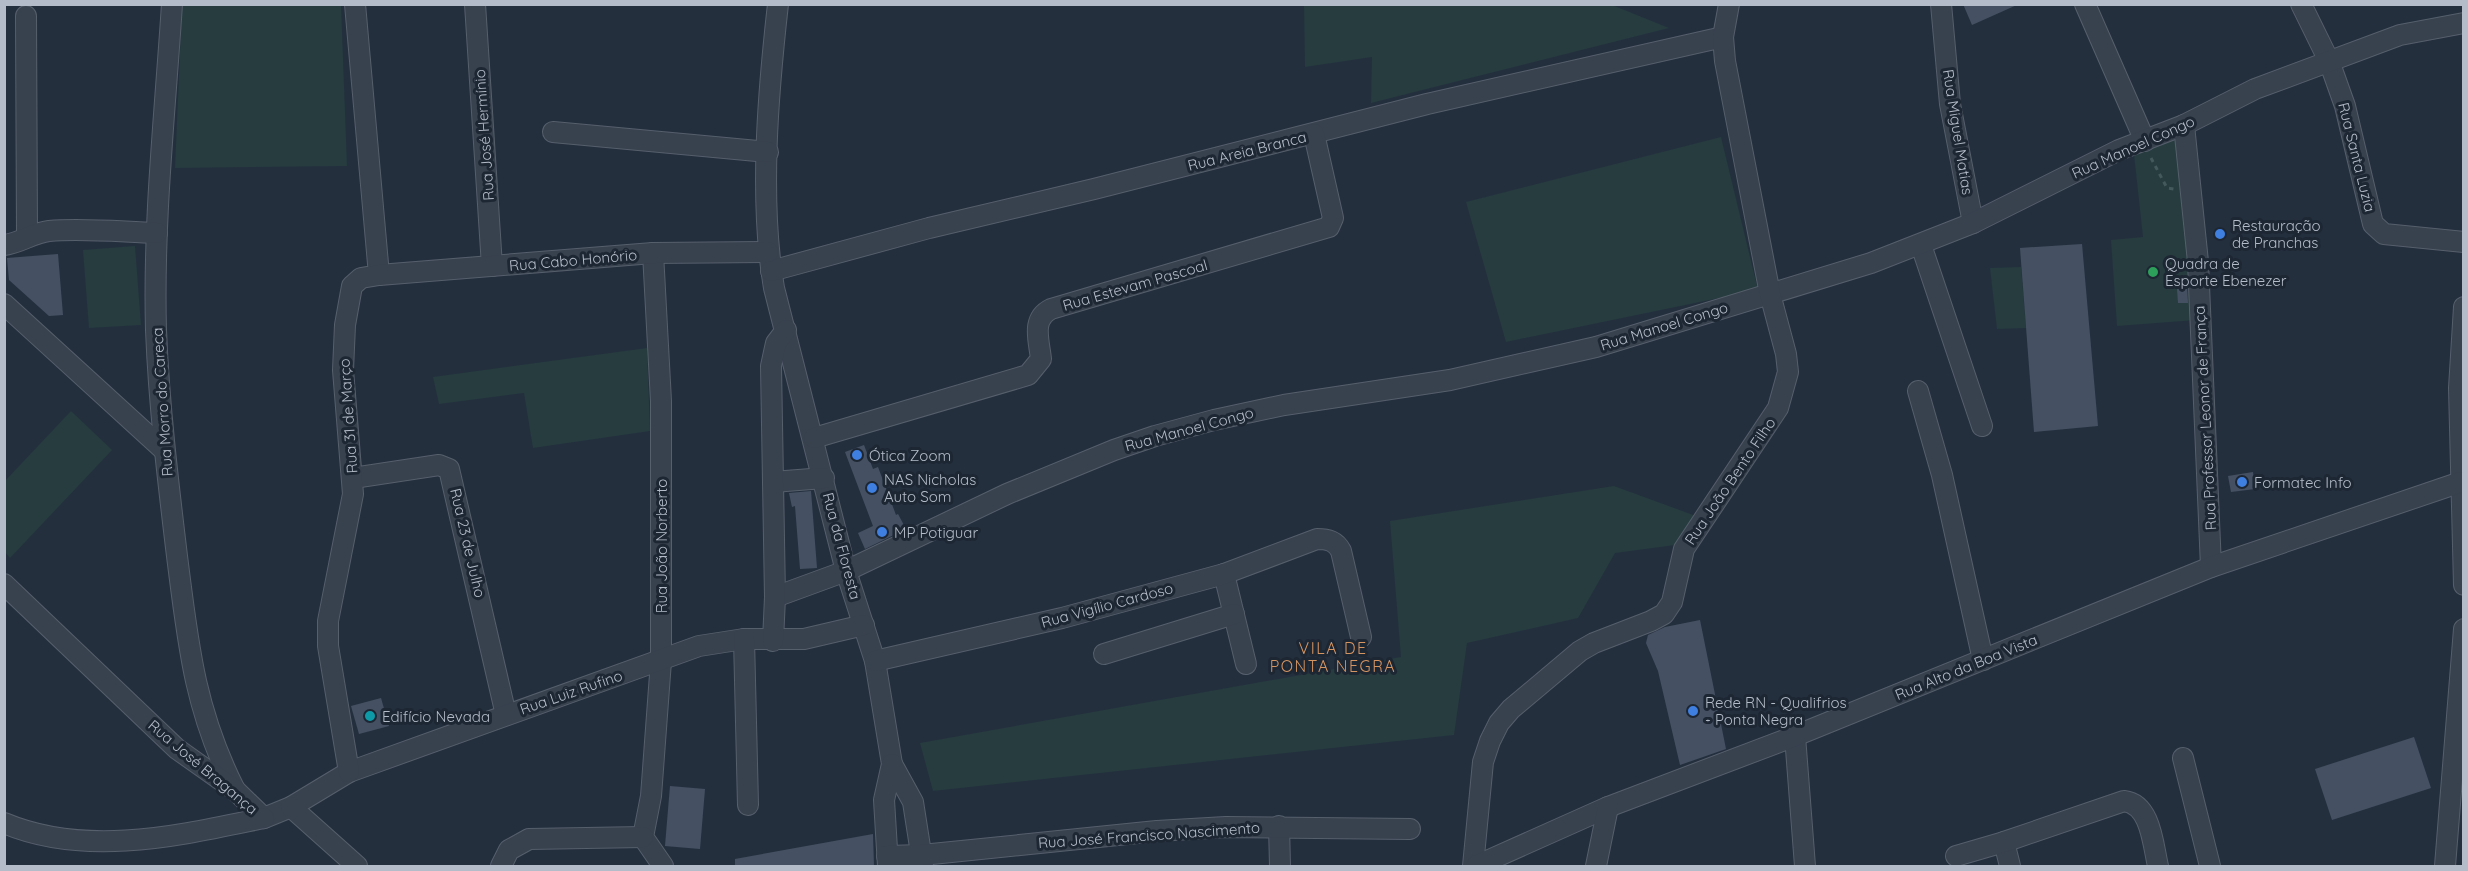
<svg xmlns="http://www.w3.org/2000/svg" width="2468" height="871" viewBox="0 0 2468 871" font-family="Quicksand,sans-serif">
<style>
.green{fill:#263c3f}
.building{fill:#455162}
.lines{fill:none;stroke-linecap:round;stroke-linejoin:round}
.minor-casing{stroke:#565f6c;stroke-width:22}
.path{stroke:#44595c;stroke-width:3;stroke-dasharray:4.5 4.5;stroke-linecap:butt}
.minor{stroke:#38414e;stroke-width:20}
.shop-dot{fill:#3f7fe0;stroke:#1d2633;stroke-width:2}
.leisure-dot{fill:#2e9e5b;stroke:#1d2633;stroke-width:2}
.culture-dot{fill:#0f9aa8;stroke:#1d2633;stroke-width:2}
.labels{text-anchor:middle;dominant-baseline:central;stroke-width:6;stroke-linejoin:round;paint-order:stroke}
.street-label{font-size:15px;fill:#b4bcc9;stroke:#1d2633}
.poi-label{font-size:15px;fill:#b4bcc9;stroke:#1d2633;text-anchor:start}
.neighbourhood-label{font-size:16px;letter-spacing:1.5px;fill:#d59563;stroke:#1d2633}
</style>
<rect width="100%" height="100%" fill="#242f3e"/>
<!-- green -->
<g class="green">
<polygon points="182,5 341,5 347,166 175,168"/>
<polygon points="1304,5 1612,5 1669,28 1371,103 1372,57 1305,67"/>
<polygon points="2176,124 2196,320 2117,326 2111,240 2143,237 2133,145"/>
<polygon points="1721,137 1758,290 1506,342 1466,202"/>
<polygon points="135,246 141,325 89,328 83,250"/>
<polygon points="2021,267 2026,328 1997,329 1990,268"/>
<polygon points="647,348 650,431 533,448 524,393 439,404 433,377"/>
<polygon points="71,411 112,450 10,558 5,552 5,481"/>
<polygon points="1614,486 1696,516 1675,545 1615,553 1578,618 1467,643 1454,735 933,791 920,743 1401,657 1390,521"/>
</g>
<!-- building -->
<g class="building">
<polygon points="1963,4 2019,4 1972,25"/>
<polygon points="2082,244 2098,426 2034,432 2020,248"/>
<polygon points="58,254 63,315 49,316 9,280 7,258"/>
<polygon points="2177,289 2187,289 2188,303 2178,303"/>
<polygon points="864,445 873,469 878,467 896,515 898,514 906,529 865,549 858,533 873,526 845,452"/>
<polygon points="2253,472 2255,489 2231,492 2228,476"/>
<polygon points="811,491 817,568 800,569 795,506 792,507 789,493"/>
<polygon points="1700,620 1726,749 1680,765 1658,671 1646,643 1648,635 1665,627"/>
<polygon points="381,698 389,726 359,734 351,706"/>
<polygon points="2414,737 2431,788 2332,820 2315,769"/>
<polygon points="670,786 705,789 700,849 665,846"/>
<polygon points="873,834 874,867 735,867 735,859"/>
</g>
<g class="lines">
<defs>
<g id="minor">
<path d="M172 4C165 113 153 222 156 330 159 406 168 481 177 556 188 643 194 708 234 788"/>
<polyline points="355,4 379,275"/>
<polyline points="475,4 492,266"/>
<path d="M778 4C768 93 759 200 774 288L846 571 875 661 892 764 884 800 888 866"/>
<polyline points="1941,4 1950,104 1973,223"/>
<polyline points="2085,4 2145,141"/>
<polyline points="2301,4 2329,61 2345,106 2373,224 2384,234 2464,242"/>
<polyline points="26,16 27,235"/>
<polyline points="2184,125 2198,262 2211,567"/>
<polyline points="553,132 768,152"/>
<path d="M4 245C21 243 32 233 49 231 84 228 122 232 157 233"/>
<polyline points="1921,245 1982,426"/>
<polyline points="653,253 661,401 661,661 651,796 643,837 663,866"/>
<polyline points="771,271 929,228 1094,189 1427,104 1723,37"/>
<polyline points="4,304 164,450"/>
<polyline points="2464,307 2459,388 2464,585"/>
<polyline points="1918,391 1942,475 1983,660"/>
<path d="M814 438 1028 375 1041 359C1039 340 1031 319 1051 309L1329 227 1333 218 1314 134"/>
<polyline points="353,478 439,465 449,469 506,715"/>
<polyline points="773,482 824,478"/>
<polyline points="1224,574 1246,664"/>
<polyline points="4,584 177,749 235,790 264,818 291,807 349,772 699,646 744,639 804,639 864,625"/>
<polyline points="775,597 846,571 1007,494 1114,450 1155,436 1214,420 1284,405 1450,380 1596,347 1871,263 1973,223 2119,150 2184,125 2255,89 2400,35 2464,23"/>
<polyline points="744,639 748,805"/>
<polyline points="773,641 775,597 771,366 776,343 786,330"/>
<polyline points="1104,654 1234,614"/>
<path d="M875 661 1062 618 1224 574 1317 539C1328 539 1336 541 1341 551L1361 637"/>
<polyline points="1795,736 1805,866"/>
<polyline points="2183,758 2210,866"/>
<polyline points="892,764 913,802 923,866"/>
<polyline points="349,772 328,646 328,621 353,494 343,370 345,325 352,286 361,278 379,275 653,253 768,252"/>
<polyline points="291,807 357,866"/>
<path d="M4 823C87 858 181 835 264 818"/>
<polyline points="1279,826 1280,866"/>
<polyline points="2004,842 2010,866"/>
<polyline points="887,856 922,855 1157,831 1226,827 1410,829"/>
<path d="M1956 856 2004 842 2124 801C2151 804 2153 845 2158 866"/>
<polyline points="501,866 509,850 529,839 643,837"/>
<polyline points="1473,866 1483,762 1490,741 1499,723 1511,709 1580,651 1594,643 1651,621 1664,614 1672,602 1684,549 1778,408 1788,372 1786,354 1770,294 1725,61 1723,37 1729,4"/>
<polyline points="1476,866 1608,807 1795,736 2211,567 2461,482"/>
<polyline points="1596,866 1608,807"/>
<polyline points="2445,866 2464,629"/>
</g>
</defs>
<!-- minor casing -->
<use href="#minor" class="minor-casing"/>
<!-- path -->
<polyline class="path" points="2151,158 2167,188 2174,189"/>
<!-- minor -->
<use href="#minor" class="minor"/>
</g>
<!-- markers -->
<g class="shop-dot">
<circle cx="2220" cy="234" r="6"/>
<circle cx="857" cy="455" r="6"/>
<circle cx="2242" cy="482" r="6"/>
<circle cx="872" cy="488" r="6"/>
<circle cx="882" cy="532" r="6"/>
<circle cx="1693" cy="711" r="6"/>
</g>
<circle class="leisure-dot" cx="2153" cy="272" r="6"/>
<circle class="culture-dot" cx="370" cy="716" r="6"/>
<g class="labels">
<!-- street labels -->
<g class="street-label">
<text transform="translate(1958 132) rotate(81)">Rua Miguel Matias</text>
<text transform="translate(484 135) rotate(-94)">Rua José Hermínio</text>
<text transform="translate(2133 147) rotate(-24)">Rua Manoel Congo</text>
<text transform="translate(1247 151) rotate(-14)">Rua Areia Branca</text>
<text transform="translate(2357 157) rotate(76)">Rua Santa Luzia</text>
<text transform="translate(573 260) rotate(-5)">Rua Cabo Honório</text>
<text transform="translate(1135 285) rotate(-16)">Rua Estevam Pascoal</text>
<text transform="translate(1664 326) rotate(-17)">Rua Manoel Congo</text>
<text transform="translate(162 402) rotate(-94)">Rua Morro do Careca</text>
<text transform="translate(348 416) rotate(-94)">Rua 31 de Março</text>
<text transform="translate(2205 418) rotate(-93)">Rua Professor Leonor de França</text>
<text transform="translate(1189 429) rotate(-15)">Rua Manoel Congo</text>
<text transform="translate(1730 481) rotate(-56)">Rua João Bento Filho</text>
<text transform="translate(468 543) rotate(77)">Rua 23 de Julho</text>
<text transform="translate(661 546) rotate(-90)">Rua João Norberto</text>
<text transform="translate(842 546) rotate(75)">Rua da Floresta</text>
<text transform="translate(1107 605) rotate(-15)">Rua Vigílio Cardoso</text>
<text transform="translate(1966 667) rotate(-22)">Rua Alto da Boa Vista</text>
<text transform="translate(571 692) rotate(-19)">Rua Luiz Rufino</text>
<text transform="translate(203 767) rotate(40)">Rua José Bragança</text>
<text transform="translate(1149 835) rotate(-4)">Rua José Francisco Nascimento</text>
</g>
<!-- poi labels -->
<g class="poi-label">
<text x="2232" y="225">Restauração<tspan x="2232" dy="17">de Pranchas</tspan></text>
<text x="2165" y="263">Quadra de<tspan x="2165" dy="17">Esporte Ebenezer</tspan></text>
<text x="869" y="455">Ótica Zoom</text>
<text x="884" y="479">NAS Nicholas<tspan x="884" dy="17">Auto Som</tspan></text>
<text x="2254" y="482">Formatec Info</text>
<text x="894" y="532">MP Potiguar</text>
<text x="1705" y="702">Rede RN - Qualifrios<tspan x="1705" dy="17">- Ponta Negra</tspan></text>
<text x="382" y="716">Edifício Nevada</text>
</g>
<!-- neighbourhood labels -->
<g class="neighbourhood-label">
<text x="1333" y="648">VILA DE<tspan x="1333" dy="18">PONTA NEGRA</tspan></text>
</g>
</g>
<!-- border -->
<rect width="2468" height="871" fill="none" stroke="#b4bcc9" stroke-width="12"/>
</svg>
